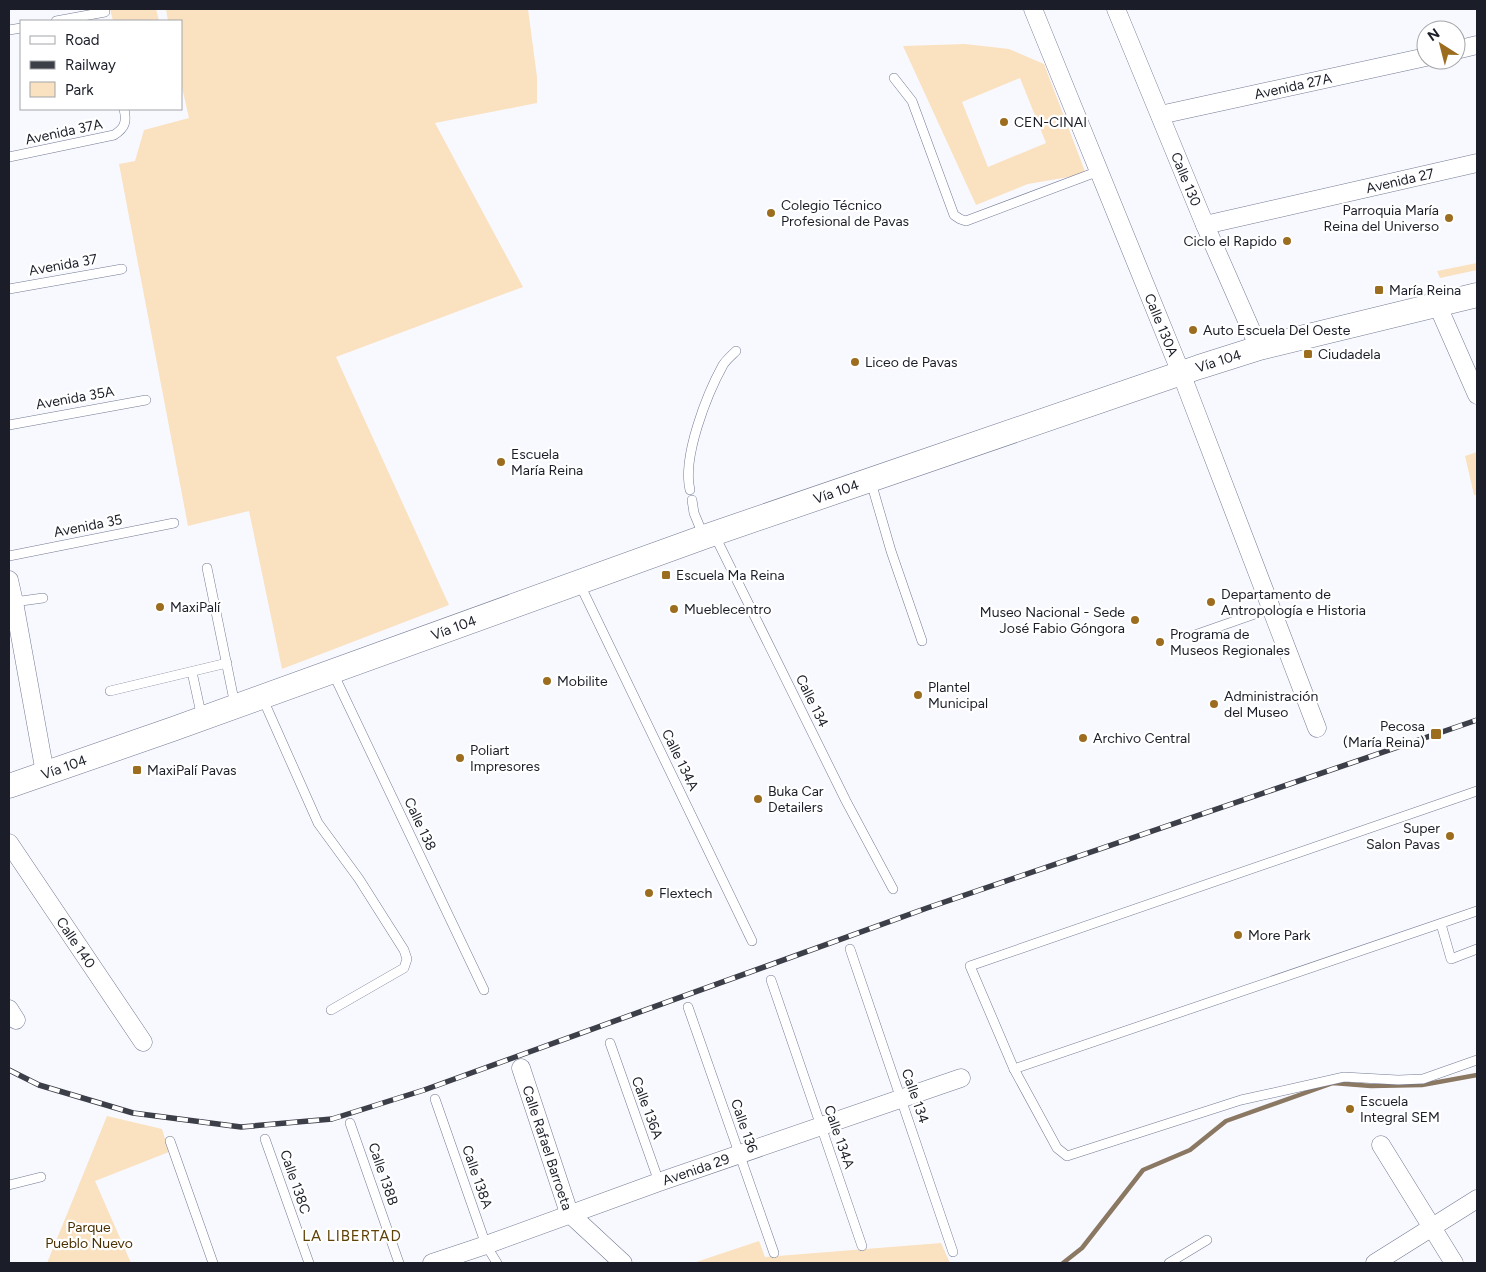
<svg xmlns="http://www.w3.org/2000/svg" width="1486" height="1272" viewBox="0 0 1486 1272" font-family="Figtree,sans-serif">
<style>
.green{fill:#fae1c0;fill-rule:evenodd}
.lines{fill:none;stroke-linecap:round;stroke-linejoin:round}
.stream{stroke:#8a7862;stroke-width:4.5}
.service-casing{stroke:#737a93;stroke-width:10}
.minor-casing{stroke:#737a93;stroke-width:19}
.secondary-casing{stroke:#737a93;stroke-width:25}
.service{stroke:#fff;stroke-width:9}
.minor{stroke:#fff;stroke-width:18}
.secondary{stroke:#fff;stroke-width:24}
.rail-casing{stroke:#3c3e48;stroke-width:5.5}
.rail{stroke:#fff;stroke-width:4;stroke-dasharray:11;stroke-linecap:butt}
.poi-dot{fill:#9c6d1f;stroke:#fff;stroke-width:2}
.labels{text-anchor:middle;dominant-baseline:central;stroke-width:4.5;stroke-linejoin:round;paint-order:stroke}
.street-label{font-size:14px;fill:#1b1e28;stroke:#fff}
.poi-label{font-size:14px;fill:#1b1e28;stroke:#fff;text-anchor:start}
.park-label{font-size:14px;fill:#4b3000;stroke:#fff}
.neighbourhood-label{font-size:15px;letter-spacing:1px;fill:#604108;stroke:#fff}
</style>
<rect width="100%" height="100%" fill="#f8f9ff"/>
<!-- green -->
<g class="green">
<polygon points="110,9 156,9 159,21 113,21"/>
<polygon points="166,9 528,9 537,77 537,103 435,123 523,287 336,357 449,605 282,669 249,511 188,526 119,164 135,161 144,130 189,118 181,83 181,21 168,21"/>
<path d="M965 44 1009 49 1044 64 1086 174 1028 184 976 205 903 46ZM1020 78 1046 143 988 167 962 102Z"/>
<polygon points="1477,263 1477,270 1440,278 1437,271"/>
<polygon points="1477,452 1477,495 1474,495 1465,456"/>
<polygon points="107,1116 162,1129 169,1152 95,1181 131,1263 47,1263"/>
<polygon points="759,1241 765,1257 941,1243 950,1263 693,1263"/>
</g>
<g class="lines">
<!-- stream -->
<polyline class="stream" points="1063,1263 1082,1248 1143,1170 1190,1150 1226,1121 1333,1083 1371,1086 1422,1085 1477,1075"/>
<defs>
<g id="service">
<polyline points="56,21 105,12"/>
<polyline points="9,30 21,28"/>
<polyline points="894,78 912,101 954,215 960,219 966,221 1099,171"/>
<path d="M9 157 114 135C125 128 127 122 124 109"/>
<polyline points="9,289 122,269"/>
<polyline points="9,425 146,400"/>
<polyline points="873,480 873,489 891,551 922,641"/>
<path d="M690 490C682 457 707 394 723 365 726 360 732 355 736 351"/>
<polyline points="692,500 694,513 704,537"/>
<polyline points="714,534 846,801 893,889"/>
<polyline points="9,556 174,523"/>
<polyline points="207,568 235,705"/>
<polyline points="583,591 752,941"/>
<polyline points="14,602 43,598"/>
<polyline points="1192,636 1272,608"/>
<polyline points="192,672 202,718"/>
<polyline points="333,673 484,990"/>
<polyline points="110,691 227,663"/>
<polyline points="262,697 318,823 359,879 404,950 407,959 404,968 331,1010"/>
<polyline points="1477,791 970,966 1014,1069 1477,911"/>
<polyline points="1441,924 1451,959 1477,949"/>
<polyline points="850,949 953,1252"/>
<polyline points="771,980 862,1246"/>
<polyline points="688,1007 774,1253"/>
<polyline points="610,1043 659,1182"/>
<polyline points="1014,1069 1057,1148 1067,1156 1241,1100 1344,1077 1398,1080 1423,1079 1477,1060"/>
<polyline points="435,1099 486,1245 497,1263"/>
<polyline points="350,1123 399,1263"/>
<polyline points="265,1139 309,1263"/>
<polyline points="170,1141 213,1263"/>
<polyline points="9,1185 41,1177"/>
<polyline points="1169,1263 1207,1240"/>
</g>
<g id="minor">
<path id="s1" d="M1033 9 1181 373 1317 728"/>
<path id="s2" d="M1116 9 1205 225 1259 348"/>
<polyline points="1456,50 1477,45"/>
<path id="s3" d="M1160 115 1426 57"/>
<path id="s4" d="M1205 225 1477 163"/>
<polyline points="1437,304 1477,395"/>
<polyline points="9,580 14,602 45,773"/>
<path id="s5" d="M9 843 143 1042"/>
<polyline points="9,1009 16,1020"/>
<path id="s6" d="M521 1068 569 1213 623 1263"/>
<polyline points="1381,1145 1454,1263"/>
<path id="s7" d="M432 1263 486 1245 659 1182 961 1078"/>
<polyline points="1375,1263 1477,1199"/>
</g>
<g id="secondary">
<path id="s8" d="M9 786 173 729 704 537 1199 367 1259 348 1477 295"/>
</g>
</defs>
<!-- service casing -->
<use href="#service" class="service-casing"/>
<!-- minor casing -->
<use href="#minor" class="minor-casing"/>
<!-- secondary casing -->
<use href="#secondary" class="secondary-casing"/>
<!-- service -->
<use href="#service" class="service"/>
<!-- minor -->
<use href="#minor" class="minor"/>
<!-- secondary -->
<use href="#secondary" class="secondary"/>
<defs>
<polyline id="rail" points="9,1070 39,1085 133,1113 241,1127 332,1119 424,1090 927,908 1477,720"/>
</defs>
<!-- rail casing -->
<use href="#rail" class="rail-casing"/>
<!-- rail -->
<use href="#rail" class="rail"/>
</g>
<!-- markers -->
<g class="poi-dot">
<circle cx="1004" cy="122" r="5"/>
<circle cx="771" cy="213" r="5"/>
<circle cx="1449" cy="218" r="5"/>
<circle cx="1287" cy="241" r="5"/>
<rect x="1374" y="285" width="10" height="10" rx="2.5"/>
<circle cx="1193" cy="330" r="5"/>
<rect x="1303" y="349" width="10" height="10" rx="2.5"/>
<circle cx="855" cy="362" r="5"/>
<circle cx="501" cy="462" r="5"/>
<rect x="661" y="570" width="10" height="10" rx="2.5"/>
<circle cx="1211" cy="602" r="5"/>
<circle cx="160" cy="607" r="5"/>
<circle cx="674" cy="609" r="5"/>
<circle cx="1135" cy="620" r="5"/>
<circle cx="1160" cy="642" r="5"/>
<circle cx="547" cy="681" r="5"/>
<circle cx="918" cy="695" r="5"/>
<circle cx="1214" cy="704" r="5"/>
<rect x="1430" y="728" width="12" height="12" rx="2.5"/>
<circle cx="1083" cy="738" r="5"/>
<circle cx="460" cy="758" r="5"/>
<rect x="132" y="765" width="10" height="10" rx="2.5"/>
<circle cx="758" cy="799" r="5"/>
<circle cx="1450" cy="836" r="5"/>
<circle cx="649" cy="893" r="5"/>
<circle cx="1238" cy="935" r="5"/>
<circle cx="1350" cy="1109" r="5"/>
</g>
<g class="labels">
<!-- street labels -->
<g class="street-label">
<text stroke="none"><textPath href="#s3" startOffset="136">Avenida 27A</textPath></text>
<text transform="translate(64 132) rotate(-12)">Avenida 37A</text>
<text stroke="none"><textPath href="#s2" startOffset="184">Calle 130</textPath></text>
<text stroke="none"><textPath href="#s4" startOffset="200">Avenida 27</textPath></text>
<text transform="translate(63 265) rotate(-10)">Avenida 37</text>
<text stroke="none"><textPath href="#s1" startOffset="341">Calle 130A</textPath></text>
<text stroke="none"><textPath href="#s8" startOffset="1282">Vía 104</textPath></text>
<text transform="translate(75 398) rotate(-10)">Avenida 35A</text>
<text stroke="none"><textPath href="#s8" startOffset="878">Vía 104</textPath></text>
<text transform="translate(88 526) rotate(-11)">Avenida 35</text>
<text stroke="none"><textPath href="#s8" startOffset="472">Vía 104</textPath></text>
<text transform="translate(812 701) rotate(64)">Calle 134</text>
<text transform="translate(680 760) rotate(64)">Calle 134A</text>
<text stroke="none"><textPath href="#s8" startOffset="58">Vía 104</textPath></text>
<text transform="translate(420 824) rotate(65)">Calle 138</text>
<text stroke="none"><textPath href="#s5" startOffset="120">Calle 140</textPath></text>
<text transform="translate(915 1096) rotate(71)">Calle 134</text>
<text transform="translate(647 1108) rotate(70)">Calle 136A</text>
<text transform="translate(744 1126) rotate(71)">Calle 136</text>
<text transform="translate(839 1137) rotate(71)">Calle 134A</text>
<text stroke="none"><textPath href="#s6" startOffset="84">Calle Rafael Barroeta</textPath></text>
<text stroke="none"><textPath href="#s7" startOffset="280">Avenida 29</textPath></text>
<text transform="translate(383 1174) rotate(71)">Calle 138B</text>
<text transform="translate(477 1177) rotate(71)">Calle 138A</text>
<text transform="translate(295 1182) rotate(71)">Calle 138C</text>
</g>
<!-- poi labels -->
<g class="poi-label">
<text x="1014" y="122">CEN-CINAI</text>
<text x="781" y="205">Colegio Técnico<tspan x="781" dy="16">Profesional de Pavas</tspan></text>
<text x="1439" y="210" text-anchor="end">Parroquia María<tspan x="1439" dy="16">Reina del Universo</tspan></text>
<text x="1277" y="241" text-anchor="end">Ciclo el Rapido</text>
<text x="1389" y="290">María Reina</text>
<text x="1203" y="330">Auto Escuela Del Oeste</text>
<text x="1318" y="354">Ciudadela</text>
<text x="865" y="362">Liceo de Pavas</text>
<text x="511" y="454">Escuela<tspan x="511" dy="16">María Reina</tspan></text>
<text x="676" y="575">Escuela Ma Reina</text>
<text x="1221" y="594">Departamento de<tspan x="1221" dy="16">Antropología e Historia</tspan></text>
<text x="170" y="607">MaxiPalí</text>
<text x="684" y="609">Mueblecentro</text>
<text x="1125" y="612" text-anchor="end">Museo Nacional - Sede<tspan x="1125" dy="16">José Fabio Góngora</tspan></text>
<text x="1170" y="634">Programa de<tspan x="1170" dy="16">Museos Regionales</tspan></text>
<text x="557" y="681">Mobilite</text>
<text x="928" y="687">Plantel<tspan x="928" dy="16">Municipal</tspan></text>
<text x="1224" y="696">Administración<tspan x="1224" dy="16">del Museo</tspan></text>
<text x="1425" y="726" text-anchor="end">Pecosa<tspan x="1425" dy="16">(María Reina)</tspan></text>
<text x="1093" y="738">Archivo Central</text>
<text x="470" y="750">Poliart<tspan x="470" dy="16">Impresores</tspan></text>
<text x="147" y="770">MaxiPalí Pavas</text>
<text x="768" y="791">Buka Car<tspan x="768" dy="16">Detailers</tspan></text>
<text x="1440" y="828" text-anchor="end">Super<tspan x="1440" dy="16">Salon Pavas</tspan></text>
<text x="659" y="893">Flextech</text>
<text x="1248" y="935">More Park</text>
<text x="1360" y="1101">Escuela<tspan x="1360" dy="16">Integral SEM</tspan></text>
</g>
<!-- park labels -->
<g class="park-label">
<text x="89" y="1227">Parque<tspan x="89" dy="16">Pueblo Nuevo</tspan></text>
</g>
<!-- neighbourhood labels -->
<g class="neighbourhood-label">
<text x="352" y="1236">LA LIBERTAD</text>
</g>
</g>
<!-- border -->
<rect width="1486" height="1272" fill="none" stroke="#1b1e28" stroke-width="20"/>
<!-- legend -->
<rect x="20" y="20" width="162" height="90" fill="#ffffff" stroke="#a4a5a9"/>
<rect x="30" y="36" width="25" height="8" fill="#ffffff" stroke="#a4a5a9"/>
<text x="65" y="45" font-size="15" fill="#1b1e28">Road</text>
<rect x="30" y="61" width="25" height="8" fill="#3c3e48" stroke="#a4a5a9"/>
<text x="65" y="70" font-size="15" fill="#1b1e28">Railway</text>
<rect x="30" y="82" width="25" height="15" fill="#fae1c0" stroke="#a4a5a9"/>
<text x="65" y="95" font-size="15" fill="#1b1e28">Park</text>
<!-- north arrow -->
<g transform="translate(1441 45) rotate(324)"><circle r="24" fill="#ffffff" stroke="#a4a5a9"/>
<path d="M0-4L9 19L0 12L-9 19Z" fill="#9c6d1f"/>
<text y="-8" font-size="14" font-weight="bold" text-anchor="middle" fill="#1b1e28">N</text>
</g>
</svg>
